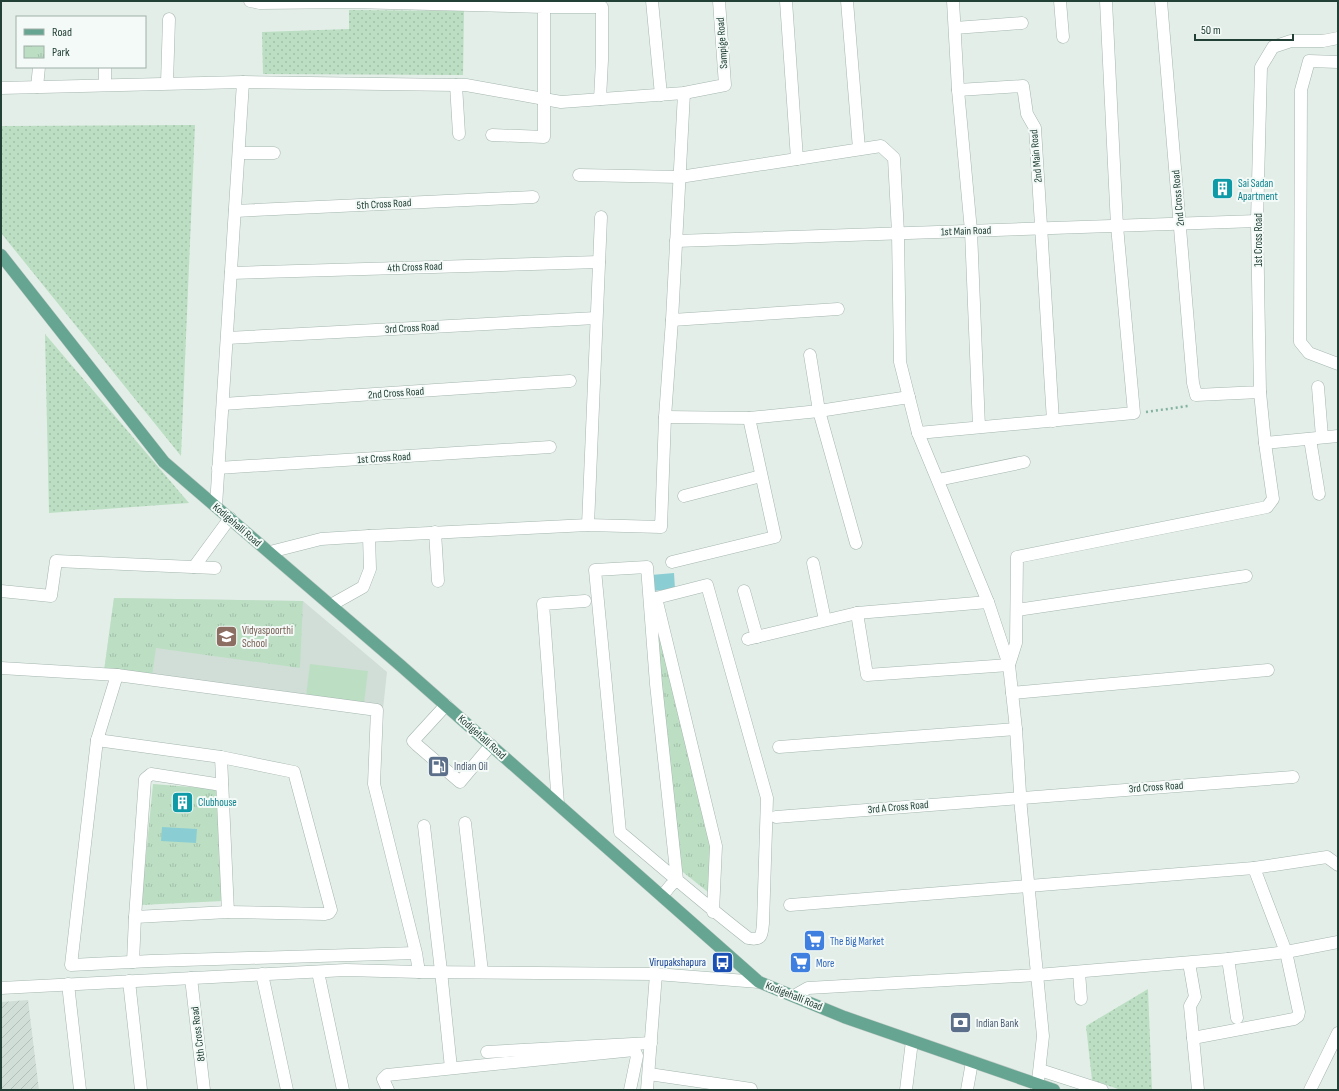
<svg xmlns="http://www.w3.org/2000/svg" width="1339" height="1091" viewBox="0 0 1339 1091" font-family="'Sofia Sans Condensed',sans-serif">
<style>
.built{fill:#d1ded7}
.industrial{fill:url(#industrial-furrows)}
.grass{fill:url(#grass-dots)}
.park{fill:url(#park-tufts)}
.garden{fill:#bcdfc3}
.water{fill:#8aced4}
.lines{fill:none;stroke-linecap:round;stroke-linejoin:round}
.minor-casing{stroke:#a5b6af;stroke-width:13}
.major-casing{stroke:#c1cac7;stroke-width:13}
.path{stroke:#83b2a0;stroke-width:2.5;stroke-dasharray:2 3;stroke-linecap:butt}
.minor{stroke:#fff;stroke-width:12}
.major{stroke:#66a591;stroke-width:12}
.labels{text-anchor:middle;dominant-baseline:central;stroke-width:4;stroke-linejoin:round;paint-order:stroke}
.street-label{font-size:11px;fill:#224036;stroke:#f4faf7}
.culture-label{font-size:11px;fill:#0d838f;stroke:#f4faf7;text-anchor:start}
.education-label{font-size:11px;fill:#785e54;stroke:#f4faf7;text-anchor:start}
.service-label{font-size:11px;fill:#4e5e75;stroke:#f4faf7;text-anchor:start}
.shop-label{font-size:11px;fill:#366cbe;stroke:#f4faf7;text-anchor:start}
.transit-label{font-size:11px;fill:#164399;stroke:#f4faf7;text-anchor:end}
</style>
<defs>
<pattern id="industrial-furrows" width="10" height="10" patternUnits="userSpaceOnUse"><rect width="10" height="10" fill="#d1ded7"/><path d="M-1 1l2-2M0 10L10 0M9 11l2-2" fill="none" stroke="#b3c0b9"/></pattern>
<pattern id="grass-dots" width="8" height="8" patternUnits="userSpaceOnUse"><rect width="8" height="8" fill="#bcdfc3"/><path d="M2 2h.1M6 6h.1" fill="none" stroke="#a1c0a8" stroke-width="1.8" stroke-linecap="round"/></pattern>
<pattern id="park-tufts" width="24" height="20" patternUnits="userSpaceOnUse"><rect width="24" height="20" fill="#bcdfc3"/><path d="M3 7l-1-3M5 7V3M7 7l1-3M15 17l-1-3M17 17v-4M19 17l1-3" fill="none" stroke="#a1c0a8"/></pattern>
</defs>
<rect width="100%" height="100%" fill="#e3eee8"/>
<!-- built -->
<polygon class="built" points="114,598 303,601 387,672 383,709 104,671"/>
<!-- industrial -->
<polygon class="industrial" points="28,1000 39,1090 1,1090 1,1002"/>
<!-- grass -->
<g class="grass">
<polygon points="349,10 464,11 463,75 263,74 262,32 349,29"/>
<polygon points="195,125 182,431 181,456 1,233 1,126"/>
<polygon points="45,334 189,503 49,513"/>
<polygon points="1148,989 1152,1090 1121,1090 1092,1080 1086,1026"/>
</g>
<!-- park -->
<g class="park">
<polygon points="114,598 303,601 300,668 156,648 152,677 104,671"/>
<polygon points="654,598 713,847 708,892 679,869"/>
<polygon points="153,784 216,789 223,901 141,905"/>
</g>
<!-- garden -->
<polygon class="garden" points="310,664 368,671 364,703 306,696"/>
<!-- water -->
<g class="water">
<polygon points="674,573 675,589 652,591 651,575"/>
<polygon points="162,827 197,829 196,843 161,841"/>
</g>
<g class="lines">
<defs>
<g id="minor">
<polyline points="250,1 260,3 352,2 544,7 544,137 492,135"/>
<polyline points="652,1 661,95"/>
<polyline points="786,1 797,159"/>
<polyline points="847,1 859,149"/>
<polyline points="953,1 958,90 971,231 979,427"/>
<polyline points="1060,1 1063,37"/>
<polyline points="1161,1 1193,383 1196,395 1260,392 1257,221 1261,67 1273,47 1291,41 1323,41 1338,38"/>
<polyline points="544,7 602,7 602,60 600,99"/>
<polyline points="955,28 1022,23"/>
<polyline points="1338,62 1309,61 1301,90 1300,342 1309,353 1338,364"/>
<polyline points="167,83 169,19"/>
<polyline points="105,85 105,67"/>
<polyline points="456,85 459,134"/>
<polyline points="37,87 39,67"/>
<polyline points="1,88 243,82 456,85 466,85 561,102 684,93 725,85 719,1"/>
<polyline points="958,90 1023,86 1027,114 1035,128 1053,421"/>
<polyline points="239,153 274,153"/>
<polyline points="579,175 680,177 881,146 894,158 898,233 900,362 918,433 988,602 1009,665 1016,729 1021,809 1043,1036 1037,1090"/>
<polyline points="235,211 533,197"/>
<polyline points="676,241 1257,221"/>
<polyline points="231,273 599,262"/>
<polyline points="672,320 838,309"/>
<polyline points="227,338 596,318"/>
<polyline points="810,355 819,411 856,543"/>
<polyline points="1318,387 1322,437"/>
<polyline points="223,404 570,381"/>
<polyline points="665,417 749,418 819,411 909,397"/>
<polyline points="918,433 1134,413 1117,226 1106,1"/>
<polyline points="1310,439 1319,494"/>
<polyline points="1265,443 1338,436"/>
<polyline points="218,468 550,447"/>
<polyline points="938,480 1024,462"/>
<polyline points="684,496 761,476"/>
<polyline points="216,506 243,82"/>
<polyline points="588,525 601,217"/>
<polyline points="435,532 438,581"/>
<polyline points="270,552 321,539 369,536"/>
<polyline points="672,562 775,537 749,418"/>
<polyline points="813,563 825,620"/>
<polyline points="194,567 230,518"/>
<polyline points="1,591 51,596 56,561 215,568"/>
<polyline points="744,591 757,637"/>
<polyline points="331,605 363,587 370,569 369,536 588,525 661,527 665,417 672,320 684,93"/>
<polyline points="1017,610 1246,576"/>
<polyline points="857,613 867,675 1009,665 1016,643 1017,557 1267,507 1273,499 1265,443 1260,392"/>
<polyline points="748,639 857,613 988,602"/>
<polyline points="1,668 117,675"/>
<polyline points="1012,693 1268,670"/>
<polyline points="446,705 413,741 417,745 460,782 491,745"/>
<polyline points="97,740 221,757 294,772 331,910 329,913 325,914 228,912 135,917 133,962"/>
<polyline points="779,747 1016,729"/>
<polyline points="221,757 228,912"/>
<polyline points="558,804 543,604 585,601"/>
<polyline points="776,817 1293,777"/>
<polyline points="465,823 482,972"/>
<polyline points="424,826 441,971 451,1068"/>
<polyline points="1254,868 1327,857 1338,865"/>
<path d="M662 896 671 885 677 880 656 684 647 567 595 570 620 832C662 867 704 904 748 938 762 941 762 935 763 923L767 798 707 585 656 598 716 846 713 912"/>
<polyline points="790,905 1254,868 1286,952 1299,1012 1298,1016 1294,1019 1193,1038"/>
<polyline points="135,917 145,779 151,774 222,785"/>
<polyline points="416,953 151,961 71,965 97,740 117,675 377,710 374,784 416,953 419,972"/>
<polyline points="1228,959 1237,1018"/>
<polyline points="1189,963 1195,997 1190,1006 1198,1090"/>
<polyline points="318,972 343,1090"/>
<polyline points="1079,972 1081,999"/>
<polyline points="262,974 287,1090"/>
<polyline points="191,978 204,1090"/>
<polyline points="129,981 141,1090"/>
<polyline points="68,984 80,1090"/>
<polyline points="1,988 346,970 419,972 656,974 759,982"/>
<polyline points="794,996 808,988 1037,975 1228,959 1286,952 1338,942"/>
<polyline points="487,1052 651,1043"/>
<polyline points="1040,1070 1102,1090"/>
<polyline points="649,1074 751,1089"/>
<polyline points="388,1090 383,1079 387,1075 634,1050 637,1056 630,1090"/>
<polyline points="647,1090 656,974"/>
<polyline points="906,1090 912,1041"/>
<polyline points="967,1090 972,1062"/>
<polyline points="1310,1090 1338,1033"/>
</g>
<polyline id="major" points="1,255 164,462 400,665 759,982 844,1017 1054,1090"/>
</defs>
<!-- minor casing -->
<use href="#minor" class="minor-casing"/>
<!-- major casing -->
<use href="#major" class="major-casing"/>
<!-- path -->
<polyline class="path" points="1146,412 1188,406 1190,405"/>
<!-- minor -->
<use href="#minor" class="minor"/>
<!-- major -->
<use href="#major" class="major"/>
</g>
<!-- icons -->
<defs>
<symbol id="building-square" viewBox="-11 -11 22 22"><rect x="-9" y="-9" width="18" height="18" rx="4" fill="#0f9aa8" stroke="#f4faf7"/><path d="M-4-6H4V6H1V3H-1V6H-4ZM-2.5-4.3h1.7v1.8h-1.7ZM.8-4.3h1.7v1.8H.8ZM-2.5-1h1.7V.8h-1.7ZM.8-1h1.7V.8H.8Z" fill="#fff"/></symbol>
<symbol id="school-square" viewBox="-11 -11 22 22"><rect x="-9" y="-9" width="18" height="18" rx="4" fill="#8d6e63" stroke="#f4faf7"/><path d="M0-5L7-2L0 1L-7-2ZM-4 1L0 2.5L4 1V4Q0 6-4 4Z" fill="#fff"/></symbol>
<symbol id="fuel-square" viewBox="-11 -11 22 22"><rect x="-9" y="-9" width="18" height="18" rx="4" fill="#5c6f8a" stroke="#f4faf7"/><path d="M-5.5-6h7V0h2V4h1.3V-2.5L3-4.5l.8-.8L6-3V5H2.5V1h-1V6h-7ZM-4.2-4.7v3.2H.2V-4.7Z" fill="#fff"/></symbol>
<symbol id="supermarket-square" viewBox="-11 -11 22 22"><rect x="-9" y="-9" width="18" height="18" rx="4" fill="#3f7fe0" stroke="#f4faf7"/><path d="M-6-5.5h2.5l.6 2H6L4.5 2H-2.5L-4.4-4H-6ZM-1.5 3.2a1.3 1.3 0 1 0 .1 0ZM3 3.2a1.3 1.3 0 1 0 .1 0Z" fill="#fff"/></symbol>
<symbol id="bus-square" viewBox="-11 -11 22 22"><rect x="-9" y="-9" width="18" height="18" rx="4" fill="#1a4fb4" stroke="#f4faf7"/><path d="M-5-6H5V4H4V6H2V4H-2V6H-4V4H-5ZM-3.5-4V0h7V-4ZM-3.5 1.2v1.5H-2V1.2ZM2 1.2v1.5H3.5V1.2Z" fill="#fff"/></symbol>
<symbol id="bank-square" viewBox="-11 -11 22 22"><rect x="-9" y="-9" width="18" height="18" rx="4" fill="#5c6f8a" stroke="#f4faf7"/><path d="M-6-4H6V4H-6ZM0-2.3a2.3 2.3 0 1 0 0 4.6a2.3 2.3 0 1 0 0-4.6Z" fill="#fff"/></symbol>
</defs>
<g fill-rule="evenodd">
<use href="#building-square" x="1210" y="176" width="25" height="25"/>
<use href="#school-square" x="214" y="624" width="25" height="25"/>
<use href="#fuel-square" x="426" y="754" width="25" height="25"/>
<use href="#building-square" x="170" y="790" width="25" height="25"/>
<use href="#supermarket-square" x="802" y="928" width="25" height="25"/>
<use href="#bus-square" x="710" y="950" width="25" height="25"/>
<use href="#supermarket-square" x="788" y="950" width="25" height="25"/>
<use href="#bank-square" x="948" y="1010" width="25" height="25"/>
</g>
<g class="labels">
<!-- street labels -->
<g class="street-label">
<text transform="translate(722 43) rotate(-94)">Sampige Road</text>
<text transform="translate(1036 156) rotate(-95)">2nd Main Road</text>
<text transform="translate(1178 198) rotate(-95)">2nd Cross Road</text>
<text transform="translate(384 204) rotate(-3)">5th Cross Road</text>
<text transform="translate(966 231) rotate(-2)">1st Main Road</text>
<text transform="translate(1258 240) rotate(-90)">1st Cross Road</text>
<text transform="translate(415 267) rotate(-2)">4th Cross Road</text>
<text transform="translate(412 328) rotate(-3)">3rd Cross Road</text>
<text transform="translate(396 393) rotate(-4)">2nd Cross Road</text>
<text transform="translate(384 458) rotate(-4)">1st Cross Road</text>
<text transform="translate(237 525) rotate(41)">Kodigehalli Road</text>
<text transform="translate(482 737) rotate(42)">Kodigehalli Road</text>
<text transform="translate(1156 787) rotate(-4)">3rd Cross Road</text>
<text transform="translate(898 807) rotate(-5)">3rd A Cross Road</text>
<text transform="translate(794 996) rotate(22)">Kodigehalli Road</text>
<text transform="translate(198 1034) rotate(-97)">8th Cross Road</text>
</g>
<!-- culture labels -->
<g class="culture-label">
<text x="1238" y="183">Sai Sadan<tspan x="1238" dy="13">Apartment</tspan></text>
<text x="198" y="802">Clubhouse</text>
</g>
<!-- education labels -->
<g class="education-label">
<text x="242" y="630">Vidyaspoorthi<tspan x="242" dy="13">School</tspan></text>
</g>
<!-- service labels -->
<g class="service-label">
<text x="454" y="766">Indian Oil</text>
<text x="976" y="1023">Indian Bank</text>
</g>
<!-- shop labels -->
<g class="shop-label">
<text x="830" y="941">The Big Market</text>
<text x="816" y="963">More</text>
</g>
<!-- transit labels -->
<g class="transit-label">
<text x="706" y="962">Virupakshapura</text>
</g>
</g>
<!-- border -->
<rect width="1339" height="1091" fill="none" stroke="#224036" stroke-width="4"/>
<!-- legend -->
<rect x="16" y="16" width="130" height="52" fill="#f4faf7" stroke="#a0b0aa"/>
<rect x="24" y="29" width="20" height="6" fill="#66a591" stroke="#a0b0aa"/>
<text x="52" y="36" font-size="12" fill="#224036">Road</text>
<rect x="24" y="46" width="20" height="12" fill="url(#park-tufts)" stroke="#a0b0aa"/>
<text x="52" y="56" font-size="12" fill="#224036">Park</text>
<!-- scale -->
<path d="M1195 34v6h98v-6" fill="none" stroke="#224036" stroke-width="2"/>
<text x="1201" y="34" font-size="12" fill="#224036" stroke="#f4faf7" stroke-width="3" paint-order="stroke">50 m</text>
</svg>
